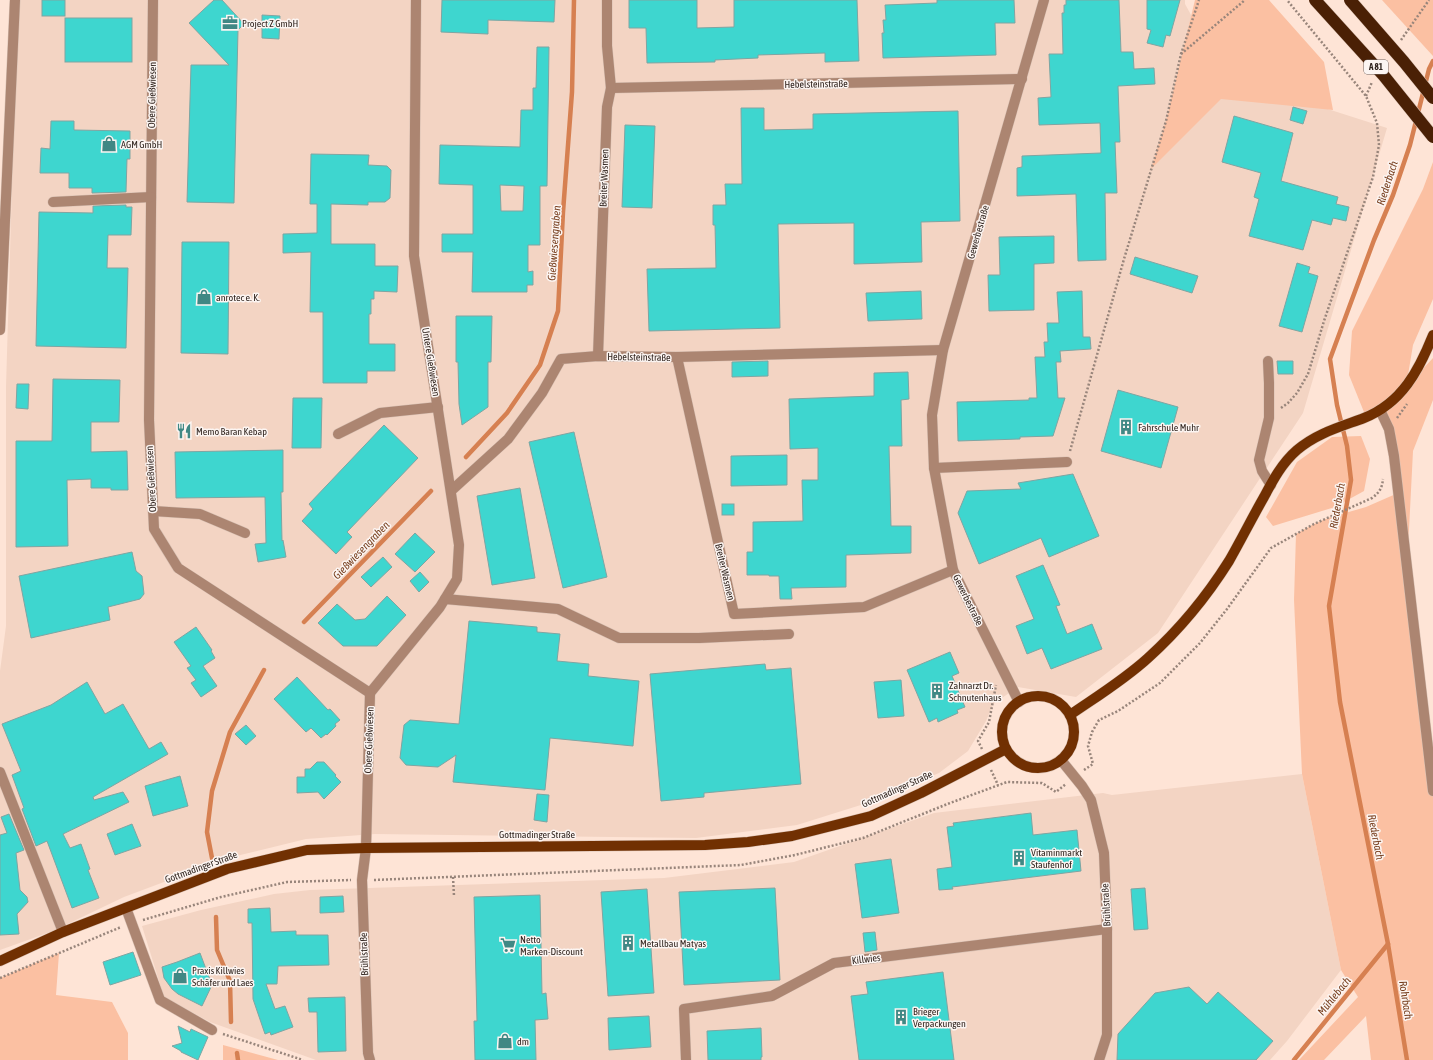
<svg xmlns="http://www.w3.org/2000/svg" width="1433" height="1060" viewBox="0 0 1433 1060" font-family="'Asap Condensed',sans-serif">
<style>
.built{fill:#f3d4c3}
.green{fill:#fbc0a2}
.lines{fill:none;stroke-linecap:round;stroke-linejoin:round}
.stream{stroke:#d68051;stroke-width:4.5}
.building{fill:#3ed6cf;stroke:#7ea5a2;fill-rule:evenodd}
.minor-casing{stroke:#d9c2b5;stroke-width:11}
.major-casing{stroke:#d9c2b5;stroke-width:11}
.path{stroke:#98857b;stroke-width:2.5;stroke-dasharray:2 2;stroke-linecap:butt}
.minor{stroke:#ac8571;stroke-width:10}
.major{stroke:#713002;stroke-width:10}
.highway-bridge-casing{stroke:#d9c2b5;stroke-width:13;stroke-linecap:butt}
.highway-bridge{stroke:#4a2005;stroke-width:12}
.labels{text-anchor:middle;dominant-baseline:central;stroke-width:3;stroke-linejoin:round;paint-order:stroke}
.shield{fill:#fcf5f2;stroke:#6e635e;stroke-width:1}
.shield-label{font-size:9px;font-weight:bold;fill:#31251f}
.poi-label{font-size:10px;fill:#31251f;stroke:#fcf5f2;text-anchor:start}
.street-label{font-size:10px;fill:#31251f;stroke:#fcf5f2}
.water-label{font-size:11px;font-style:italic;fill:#773e1d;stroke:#fcf5f2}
</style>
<rect width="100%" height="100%" fill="#fee4d6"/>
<!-- built -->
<g class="built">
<polygon points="19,0 1185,0 1185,4 1225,76 1387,128 1303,413 1158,633 1076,697 1018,687 993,704 986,721 968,751 939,773 864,804 797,825 696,838 375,834 306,839 228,858 124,897 53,931 0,950 0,671 6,626 6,387 15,86"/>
<polygon points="1302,774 1341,970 1287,1041 1270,1060 316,1060 210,1022 164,997 142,926 201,910 274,894 310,890 664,878 794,862 934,813 1103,793 1112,795"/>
</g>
<!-- green -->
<g class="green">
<polygon points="1195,0 1269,0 1324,62 1333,110 1221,99 1151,169 1166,121"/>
<polygon points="1382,0 1433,0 1433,56"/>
<polygon points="1433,162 1433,299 1413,345 1406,387 1433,358 1433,400 1413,451 1407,569 1433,791 1433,1060 1371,1060 1366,1016 1324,1060 1299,1060 1358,997 1341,970 1302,774 1294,600 1296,534 1314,524 1328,518 1366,507 1398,493 1380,410 1366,417 1349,375 1352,331 1423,189"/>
<polygon points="1361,436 1370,459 1364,491 1335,507 1273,526 1266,517 1297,462 1332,437"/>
<polygon points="59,953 56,995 112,1002 128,1033 128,1060 0,1060 0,978"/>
<polygon points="223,1045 278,1060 223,1060"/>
</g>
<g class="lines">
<!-- stream -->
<g class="stream">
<polyline points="466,457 507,413 540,365 558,311 563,212 572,92 574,0"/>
<polyline points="304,622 431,491"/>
<polyline points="212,858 207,832 212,791 230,732 264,670"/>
<polyline points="216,917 217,950 230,981 231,1022"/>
<polyline points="237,1053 238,1060"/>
<polyline points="1294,1060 1388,944"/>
<polyline points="1407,1060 1388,944 1340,702 1329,606 1351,480 1347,446 1337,405 1330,359 1374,240 1393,195 1410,145 1429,69 1433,61"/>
</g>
</g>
<!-- building -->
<g class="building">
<rect x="42" y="0" width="23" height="16"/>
<polygon points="214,0 222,0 244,24 238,30 234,203 187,202 191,65 229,65 189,23"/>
<polygon points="442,0 555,0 554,22 488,20 488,34 441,32"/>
<polygon points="629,0 697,0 697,28 734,27 734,0 857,0 859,61 825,62 825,53 758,55 758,58 715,60 715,62 647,63 646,28 629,28"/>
<polygon points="937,0 1014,0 1015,23 995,23 996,55 883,58 882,33 884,33 883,20 886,20 885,5 937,3"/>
<polygon points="1066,0 1119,0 1121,52 1133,52 1134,69 1154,68 1155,84 1118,86 1120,142 1115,142 1117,193 1105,193 1106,260 1078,261 1076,194 1017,196 1017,168 1022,167 1022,156 1101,153 1100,123 1039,125 1038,98 1051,97 1049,54 1063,54 1062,13 1064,13 1064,5 1066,5"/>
<polygon points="1147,0 1180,0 1170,36 1166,35 1163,47 1147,43 1151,30 1147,29"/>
<polygon points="262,15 280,16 279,39 262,38"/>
<rect x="65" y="18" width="67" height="44"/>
<path d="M537 47H549L547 186H540V245H528V272L533 271V285H527V292H472L473 252H442V234H473V185L439 184 440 145 520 147 521 110H533V88H536ZM500 185 524 186 523 211H501Z"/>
<polygon points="1293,107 1307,111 1303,124 1290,120"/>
<polygon points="741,108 764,108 764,130 813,129 813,114 958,111 960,221 921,222 922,262 854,264 854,223 778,224 780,328 649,331 647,269 716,268 715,225 713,225 713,205 726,205 725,184 742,184"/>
<polygon points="1234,116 1293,133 1281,181 1338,197 1336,204 1349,207 1346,221 1333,218 1331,225 1312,220 1303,250 1249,236 1259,199 1254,197 1261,173 1222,162"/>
<polygon points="51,121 74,121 74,130 130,131 130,159 127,159 126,192 92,193 92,188 69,188 69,173 40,173 41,148 50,149"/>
<polygon points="625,125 655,126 652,208 622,207"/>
<polygon points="311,154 369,155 368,165 387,166 391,170 390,198 385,202 368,202 368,205 331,204 331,244 375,244 375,266 398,266 397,292 374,291 374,299 371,299 371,314 369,314 369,344 395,344 395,371 367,371 367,383 323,383 323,312 310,312 311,252 283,253 283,234 317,233 317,204 310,204"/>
<polygon points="126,205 126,207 132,207 131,235 108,235 107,268 128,268 126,348 36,346 39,212 93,213 93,206"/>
<polygon points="1054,236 1054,263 1034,264 1034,310 989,311 988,275 1000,275 999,237"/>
<polygon points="182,242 229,242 228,354 181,353"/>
<polygon points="1135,257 1198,276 1192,293 1130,274"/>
<polygon points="1297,263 1310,267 1308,273 1318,276 1302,332 1279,326"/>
<polygon points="921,291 922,319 868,321 866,293"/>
<polygon points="1082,291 1083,337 1090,337 1091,349 1060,351 1061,362 1056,362 1058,398 1065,398 1053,436 1020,437 1020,439 958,441 957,402 1029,400 1029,398 1037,398 1035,357 1045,357 1044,342 1048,342 1047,323 1059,323 1057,292"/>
<polygon points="456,316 492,316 491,362 488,362 488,407 462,425 459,404 458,362 456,362"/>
<polygon points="768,361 768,376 732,377 732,362"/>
<polygon points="1277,361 1293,361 1293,374 1278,374"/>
<polygon points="908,372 909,399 901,400 902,446 889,446 891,526 911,526 911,553 846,555 846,587 791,588 792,599 780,599 779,576 769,576 769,575 747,575 747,552 753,552 753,522 803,521 802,480 818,480 818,448 790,449 789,399 874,396 874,373"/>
<polygon points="53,379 120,380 119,422 91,422 91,452 127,451 128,490 111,490 111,488 91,488 91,479 67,480 68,546 16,547 16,441 52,441"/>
<polygon points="17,384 29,384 28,409 16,408"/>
<polygon points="1118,390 1178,407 1161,468 1101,451"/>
<polygon points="293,398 322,398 321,448 292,448"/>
<polygon points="384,425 418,458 347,532 352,537 336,554 302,521 313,509 309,504"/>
<polygon points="574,432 607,577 563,588 529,442"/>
<polygon points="283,450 283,492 281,492 282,541 283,540 286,557 258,562 255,544 266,543 265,497 176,498 175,452"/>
<polygon points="787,455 787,485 731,486 731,456"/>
<polygon points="1073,474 1099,536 1049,557 1041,538 979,564 958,513 967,491 1021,489 1018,483"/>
<polygon points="520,488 535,578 492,585 477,496"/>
<rect x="722" y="504" width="12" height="11"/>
<polygon points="415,533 435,552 415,572 395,554"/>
<polygon points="132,552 136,571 142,576 144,594 140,599 108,607 110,620 31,638 19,576"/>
<polygon points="383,557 392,567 371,587 361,577"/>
<polygon points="1043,565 1060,605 1056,606 1067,634 1092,624 1102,649 1051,669 1042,648 1027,654 1016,626 1034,619 1016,576"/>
<polygon points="420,572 429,582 419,592 410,581"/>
<polygon points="387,596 406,615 377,646 343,646 318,623 337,604 355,620 365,619"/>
<polygon points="469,621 537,627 537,632 560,634 557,661 589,664 588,676 639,681 633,746 550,738 545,790 453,782 456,755 438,767 406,765 400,758 404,725 410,720 459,724"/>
<polygon points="196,627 212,650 211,651 215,658 203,666 217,686 201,697 191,683 196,680 187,668 191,666 174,642"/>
<polygon points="950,652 959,673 952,676 965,707 957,710 958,713 938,722 937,718 929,722 907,670"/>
<polygon points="765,664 766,670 791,668 801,784 704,793 704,797 661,801 650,674"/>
<polygon points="297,677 328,710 330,709 340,720 335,724 336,726 327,735 326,734 321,738 311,728 306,732 274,699"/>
<polygon points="901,680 904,716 878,718 874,682"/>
<polygon points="87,682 105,714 123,704 149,749 161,742 168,754 93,797 94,800 123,792 129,802 63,834 70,848 81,844 90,869 88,870 99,898 72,908 47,841 36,846 22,809 24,808 12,775 21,771 2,724 51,705"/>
<polygon points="246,725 256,736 246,745 235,734"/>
<polygon points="317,762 324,762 336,775 335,776 341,782 324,799 318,792 297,793 297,777 305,777 305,769 310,769"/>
<polygon points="180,776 188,806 153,816 145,786"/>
<polygon points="537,794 549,795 547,822 534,820"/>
<polygon points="1031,813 1033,835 1077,830 1081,871 952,887 953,889 939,890 937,869 952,867 947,827 954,826 953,823"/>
<polygon points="9,814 24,850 16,853 20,890 27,897 28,902 17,914 19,934 0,935 0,835 7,833 1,817"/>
<polygon points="132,824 141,846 115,855 107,834"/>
<polygon points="891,859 899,913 862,918 855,864"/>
<polygon points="775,888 780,980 684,985 679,892"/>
<polygon points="1145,888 1148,929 1134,930 1131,889"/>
<polygon points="647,889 654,993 608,996 601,892"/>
<polygon points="540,895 542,994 546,993 548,1019 535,1020 536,1060 475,1060 474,1021 477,1021 474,897"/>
<polygon points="343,896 344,912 320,913 320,897"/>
<polygon points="270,908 271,932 296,931 296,935 328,935 329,965 278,966 277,984 266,984 275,1009 285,1006 293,1027 271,1035 270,1032 265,1034 253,999 252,923 248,923 248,909"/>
<polygon points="875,932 877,950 865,952 863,933"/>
<polygon points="133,952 141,975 110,985 103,962"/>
<polygon points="200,953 212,985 202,1006 178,994 172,989 164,978 162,967 177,962"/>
<polygon points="943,972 954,1060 859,1060 851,996 868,994 866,982"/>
<polygon points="1189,987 1207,1004 1218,992 1273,1041 1256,1060 1117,1060 1118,1034 1155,993"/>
<polygon points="345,997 346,1051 318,1052 317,1012 309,1012 308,998"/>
<polygon points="649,1016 651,1047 609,1050 608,1018"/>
<polygon points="178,1026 190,1032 191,1029 208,1037 198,1060 181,1052 181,1051 172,1046 182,1043"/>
<polygon points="761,1028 762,1057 761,1057 761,1060 708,1060 707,1031"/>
</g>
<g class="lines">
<defs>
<g id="minor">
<polyline points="153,0 149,420 154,529 178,568 370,693"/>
<polyline points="611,88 1022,79"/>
<polyline points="53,202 151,197"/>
<polyline points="0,330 15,0"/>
<polyline points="598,356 607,107 611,88 607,46 607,0"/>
<polyline points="677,357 734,614 864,607 953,570"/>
<polyline points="1268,361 1269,383 1269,418 1259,460 1262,471 1271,485"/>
<polyline points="1380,410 1389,429 1394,456 1433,791"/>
<polyline points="338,434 380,413 438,407"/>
<polyline points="934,468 1067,462"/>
<polyline points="452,490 508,439 542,393 561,359 598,356 677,357 943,350"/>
<polyline points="153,511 200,514 245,533"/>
<polyline points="445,599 558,609 619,638 699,638 789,634"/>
<polyline points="370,693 440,607 457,579 459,545 414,256 416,0"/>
<polyline points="1019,702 953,570 934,468 932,415 943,350 1044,0"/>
<polyline points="1061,760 1082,786 1091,800 1104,853 1107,929 1107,1035 1099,1060"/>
<polyline points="0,772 63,932"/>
<polyline points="126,908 160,1000 212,1030"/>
<polyline points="370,1060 368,1053 362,880 366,848 370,693"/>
<polyline points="686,1060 684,1009 772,996 834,963 1107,929"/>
</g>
<g id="major">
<circle cx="1038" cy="732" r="36"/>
<path d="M1070 715C1096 697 1124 680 1148 658 1179 630 1207 596 1229 561 1241 540 1252 518 1264 497 1273 480 1282 463 1297 450 1317 433 1340 427 1364 418 1402 403 1419 370 1433 335"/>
<polyline points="0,961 63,932 227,869 307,850 366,848 705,845 748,842 792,836 871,816 921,793 1006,749"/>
</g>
</defs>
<!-- minor casing -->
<use href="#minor" class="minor-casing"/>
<!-- major casing -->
<use href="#major" class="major-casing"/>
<!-- path -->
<g class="path">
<polyline points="1401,40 1429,0"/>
<polyline points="1181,54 1245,0"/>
<polyline points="1366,96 1372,82"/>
<polyline points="1281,408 1288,403 1297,393 1308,374 1324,321 1373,177 1379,145 1377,123 1366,96 1287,0"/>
<polyline points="1397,418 1407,404"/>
<polyline points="1070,451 1124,259 1166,121 1181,54 1199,0"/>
<polyline points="982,749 978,741 989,722 996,685"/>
<polyline points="991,770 998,785"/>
<path d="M1084 770 1093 764 1088 746 1092 732 1099 720 1118 711 1160 683 1200 643 1227 609 1271 548 1314 524 1372 498C1380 492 1382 488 1383 479"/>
<polyline points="453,877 454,896"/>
<polyline points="374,880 741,865 795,855 863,838 950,803 1007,782 1042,783 1056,792 1066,784"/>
<polyline points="143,920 221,897 287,882 351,880"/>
<polyline points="0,978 121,927"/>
<polyline points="223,1034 303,1060"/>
</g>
<!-- minor -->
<use href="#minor" class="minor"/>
<!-- major -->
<use href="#major" class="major"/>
<defs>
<g id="highway-bridge">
<polyline points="1315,0 1384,76 1433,137"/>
<polyline points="1350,0 1404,62 1433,98"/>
</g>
</defs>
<!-- highway-bridge casing -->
<use href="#highway-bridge" class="highway-bridge-casing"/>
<!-- highway-bridge -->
<use href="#highway-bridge" class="highway-bridge"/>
</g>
<!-- icons -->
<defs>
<symbol id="office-bare" viewBox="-9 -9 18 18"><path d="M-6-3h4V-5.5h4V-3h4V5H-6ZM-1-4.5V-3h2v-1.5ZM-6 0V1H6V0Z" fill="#408884" stroke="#fcf5f2" stroke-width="2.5" paint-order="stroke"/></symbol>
<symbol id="shop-bare" viewBox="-9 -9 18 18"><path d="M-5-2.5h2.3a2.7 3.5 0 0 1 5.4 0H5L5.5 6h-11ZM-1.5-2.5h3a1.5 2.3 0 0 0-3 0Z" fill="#408884" stroke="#fcf5f2" stroke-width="2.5" paint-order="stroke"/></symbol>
<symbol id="building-bare" viewBox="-9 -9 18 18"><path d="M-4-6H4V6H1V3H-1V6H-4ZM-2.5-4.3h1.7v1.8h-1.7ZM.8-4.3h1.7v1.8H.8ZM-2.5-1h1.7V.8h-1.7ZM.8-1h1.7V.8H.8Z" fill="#408884" stroke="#fcf5f2" stroke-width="2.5" paint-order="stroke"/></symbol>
<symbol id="restaurant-bare" viewBox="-9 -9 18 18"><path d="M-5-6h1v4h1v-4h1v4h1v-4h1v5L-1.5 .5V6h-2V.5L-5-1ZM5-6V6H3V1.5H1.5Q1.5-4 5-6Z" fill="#408884" stroke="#fcf5f2" stroke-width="2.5" paint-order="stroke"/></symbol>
<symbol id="supermarket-bare" viewBox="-9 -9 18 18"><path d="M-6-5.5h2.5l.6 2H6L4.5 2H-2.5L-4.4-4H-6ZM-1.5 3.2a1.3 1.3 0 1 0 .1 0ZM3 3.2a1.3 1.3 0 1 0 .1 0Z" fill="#408884" stroke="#fcf5f2" stroke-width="2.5" paint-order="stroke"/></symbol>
</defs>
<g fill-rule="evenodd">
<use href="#office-bare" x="219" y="12" width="22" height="22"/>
<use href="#shop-bare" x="98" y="133" width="22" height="22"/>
<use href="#shop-bare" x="193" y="286" width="22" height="22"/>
<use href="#building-bare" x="1115" y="416" width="22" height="22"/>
<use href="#restaurant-bare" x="173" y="420" width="22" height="22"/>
<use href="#building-bare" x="926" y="680" width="22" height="22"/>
<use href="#building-bare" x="1008" y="847" width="22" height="22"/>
<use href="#building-bare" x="617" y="932" width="22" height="22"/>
<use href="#supermarket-bare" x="497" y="934" width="22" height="22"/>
<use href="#shop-bare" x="169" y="965" width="22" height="22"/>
<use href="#building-bare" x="890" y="1006" width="22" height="22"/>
<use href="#shop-bare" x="494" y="1030" width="22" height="22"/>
</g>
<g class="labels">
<!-- shield labels -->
<rect class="shield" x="1364" y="60" width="24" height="14" rx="3"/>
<g class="shield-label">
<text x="1376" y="67">A 81</text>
</g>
<!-- poi labels -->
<g class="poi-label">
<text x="242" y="23">Project Z GmbH</text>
<text x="121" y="144">AGM GmbH</text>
<text x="216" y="297">anrotec e. K.</text>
<text x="1138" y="427">Fahrschule Muhr</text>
<text x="196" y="431">Memo Baran Kebap</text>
<text x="949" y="685">Zahnarzt Dr.<tspan x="949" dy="12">Schnutenhaus</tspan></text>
<text x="1031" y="852">Vitaminmarkt<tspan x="1031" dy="12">Staufenhof</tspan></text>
<text x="520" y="939">Netto<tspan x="520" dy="12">Marken-Discount</tspan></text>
<text x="640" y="943">Metallbau Matyas</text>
<text x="192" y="970">Praxis Killwies<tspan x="192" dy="12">Schäfer und Laes</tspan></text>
<text x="913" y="1011">Brieger<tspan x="913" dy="12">Verpackungen</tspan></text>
<text x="517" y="1041">dm</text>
</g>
<!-- street labels -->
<g class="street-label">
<text transform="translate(816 84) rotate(-1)">Hebelsteinstraße</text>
<text transform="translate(152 95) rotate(-89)">Obere Gießwiesen</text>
<text transform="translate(604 178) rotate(-88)">Breiter Wasmen</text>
<text transform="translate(978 232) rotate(-74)">Gewerbestraße</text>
<text transform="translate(639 357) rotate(1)">Hebelsteinstraße</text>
<text transform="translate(431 362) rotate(81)">Untere Gießwiesen</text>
<text transform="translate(151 479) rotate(-93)">Obere Gießwiesen</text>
<text transform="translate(725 572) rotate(77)">Breiter Wasmen</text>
<text transform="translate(968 600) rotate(64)">Gewerbestraße</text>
<text transform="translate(369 740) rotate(-88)">Obere Gießwiesen</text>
<text transform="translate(897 789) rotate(-24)">Gottmadinger Straße</text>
<text x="537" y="834">Gottmadinger Straße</text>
<text transform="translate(201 867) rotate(-20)">Gottmadinger Straße</text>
<text transform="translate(1106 905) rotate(-93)">Brühlstraße</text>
<text transform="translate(364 954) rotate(-92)">Brühlstraße</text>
<text transform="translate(866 959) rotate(-7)">Killwies</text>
</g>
<!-- water labels -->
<g class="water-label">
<text transform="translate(1387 183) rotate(-72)">Riederbach</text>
<text transform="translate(554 243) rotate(-86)">Gießwiesengraben</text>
<text transform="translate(1337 506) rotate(-80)">Riederbach</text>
<text transform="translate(361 550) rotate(-46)">Gießwiesengraben</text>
<text transform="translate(1376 837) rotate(79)">Riederbach</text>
<text transform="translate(1334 996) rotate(-51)">Mühlebach</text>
<text transform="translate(1406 1000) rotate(81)">Rohrbach</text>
</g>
</g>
</svg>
